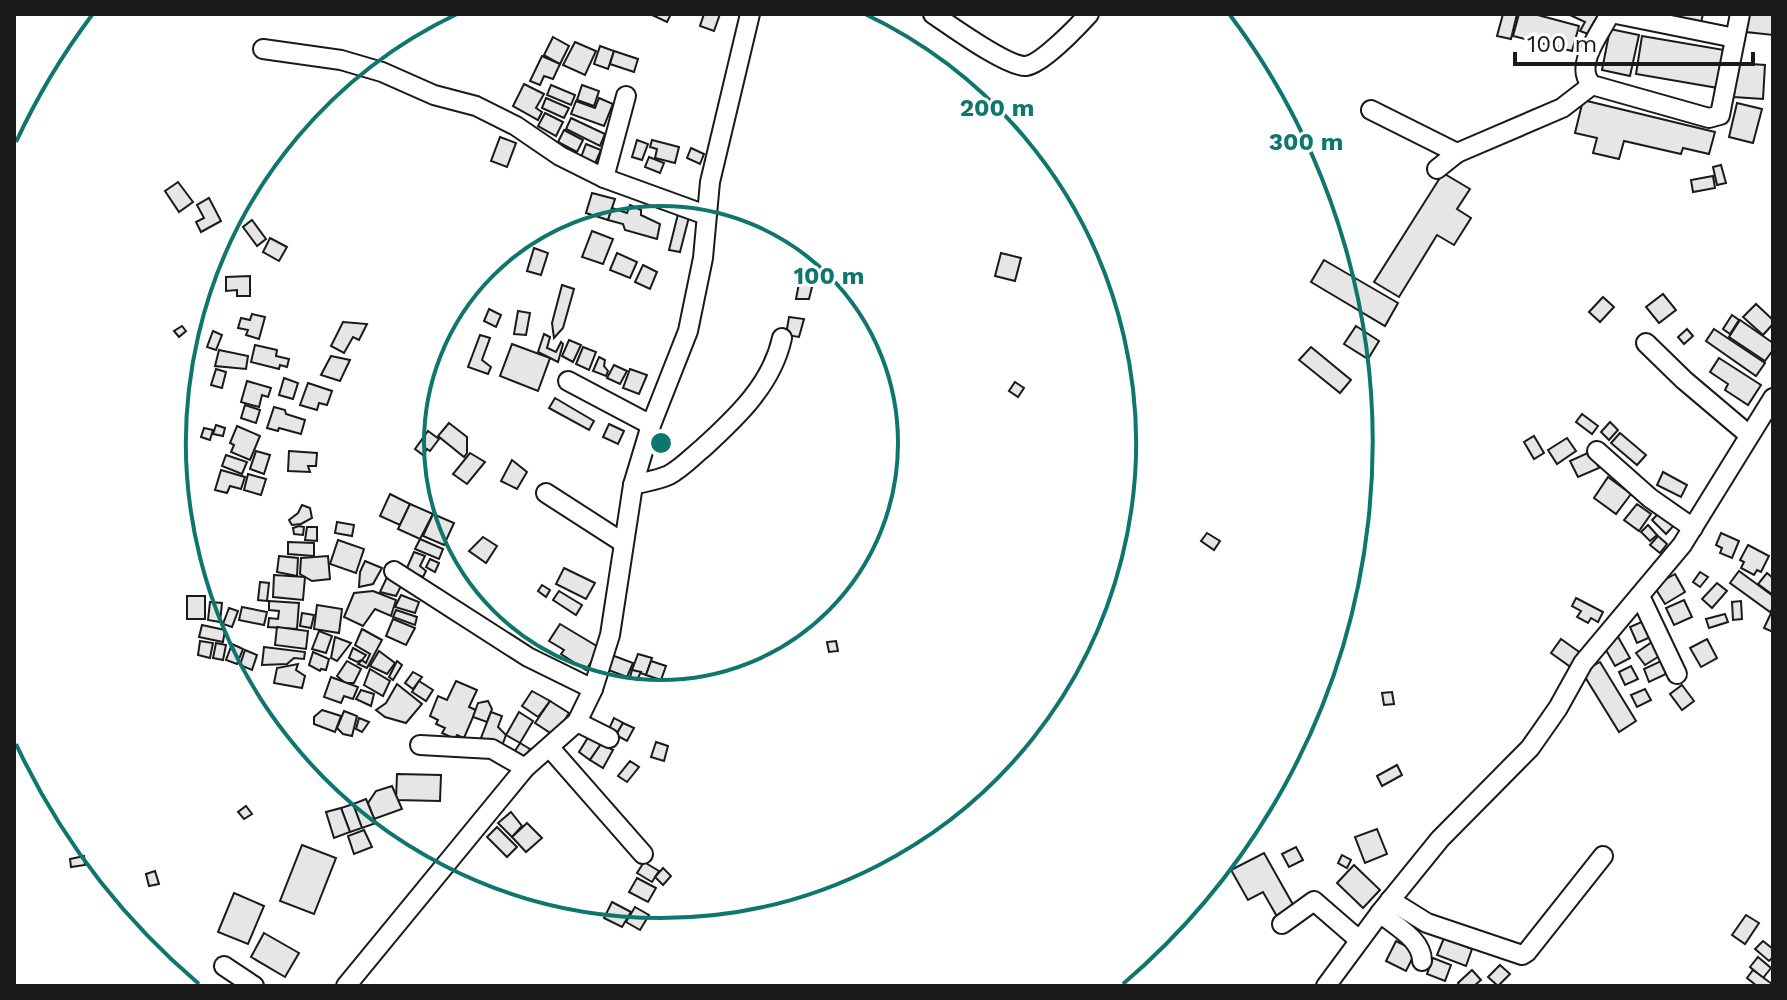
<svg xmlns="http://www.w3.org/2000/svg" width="1787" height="1000" viewBox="0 0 1787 1000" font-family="'Work Sans',sans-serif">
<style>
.building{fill:#e6e6e6;stroke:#1a1a1a;stroke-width:2}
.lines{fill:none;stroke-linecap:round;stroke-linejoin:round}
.minor-casing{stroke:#1a1a1a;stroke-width:22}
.minor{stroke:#fff;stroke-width:18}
.ring{fill:none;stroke:#0f766e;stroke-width:4}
.centre{fill:#0f766e;stroke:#fff;stroke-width:4}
.ring-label{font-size:24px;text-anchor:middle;font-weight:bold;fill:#0f766e;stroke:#fff;stroke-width:6;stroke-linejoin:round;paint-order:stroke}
</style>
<rect width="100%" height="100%" fill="#fff"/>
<!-- building -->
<g class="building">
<polygon points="650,14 671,14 667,22"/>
<polygon points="704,14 720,14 714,31 700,26"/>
<polygon points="1503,14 1517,14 1511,39 1497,36"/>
<polygon points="1519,14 1534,14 1579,26 1572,51 1513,36"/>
<polygon points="1568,14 1607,14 1603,21 1597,17 1588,34 1580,31 1585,22"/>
<polygon points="1641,14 1703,14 1700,27"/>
<polygon points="1748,14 1773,15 1773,35 1746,32"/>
<polygon points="1610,29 1639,35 1630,76 1602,70"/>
<polygon points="1642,36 1724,50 1718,88 1636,74"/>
<polygon points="553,37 569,46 560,64 544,55"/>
<polygon points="575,42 596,51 585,75 563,65"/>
<polygon points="600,46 614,51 608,69 594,64"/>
<polygon points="614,51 638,59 634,72 610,64"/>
<polygon points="542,56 560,64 553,79 544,76 540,85 530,81"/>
<polygon points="1736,63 1765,65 1763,99 1734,97"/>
<polygon points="524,84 544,94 536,108 542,112 538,120 513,106"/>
<polygon points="551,85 575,95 571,105 547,95"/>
<polygon points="582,85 599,91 594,106 577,100"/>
<polygon points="546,98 569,108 564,118 542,108"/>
<polygon points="599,98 613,104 604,126 571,114 576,101 595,108"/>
<polygon points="1583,100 1715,132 1709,154 1683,148 1681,154 1624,141 1619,159 1593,153 1597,138 1575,133"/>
<polygon points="1737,103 1762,109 1753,143 1729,137"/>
<polygon points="545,113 563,122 556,136 538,126"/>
<polygon points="571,118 605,134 600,146 566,129"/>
<polygon points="564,130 583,140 577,152 558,142"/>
<polygon points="500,137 516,143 507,167 491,161"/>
<polygon points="637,140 648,144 642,160 632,157"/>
<polygon points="652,140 679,147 675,163 655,158 657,149 650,147"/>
<polygon points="586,144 601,150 594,166 580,160"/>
<polygon points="691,148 704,154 700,164 687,158"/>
<polygon points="649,157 664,163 660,173 645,167"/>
<polygon points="1721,165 1726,183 1717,185 1713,167"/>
<polygon points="1443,173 1470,189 1457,209 1471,218 1454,245 1437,235 1399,297 1374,282"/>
<polygon points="1713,176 1715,188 1693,192 1691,180"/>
<polygon points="178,182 193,202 179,212 165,191"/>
<polygon points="592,193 615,199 608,220 586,213"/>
<polygon points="209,198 221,221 201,232 196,222 204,218 197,205"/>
<polygon points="630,205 641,210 641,215 660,224 657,239 625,230 623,224 608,220 612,208 627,213"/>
<polygon points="678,214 689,217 680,252 669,250"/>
<polygon points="252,220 266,239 257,246 243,227"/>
<polygon points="592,231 613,239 603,264 582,257"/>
<polygon points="270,238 287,247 279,261 263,252"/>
<polygon points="534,248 548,253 541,275 527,271"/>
<polygon points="617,253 637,262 630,278 610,270"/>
<polygon points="1001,253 1021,258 1015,281 995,276"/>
<polygon points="1324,260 1398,303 1385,326 1311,282"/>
<polygon points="643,265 657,272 650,289 635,282"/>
<polygon points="250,276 250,296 237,296 237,290 226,291 226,277"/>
<polygon points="800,278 813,283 809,299 796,299"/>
<polygon points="562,285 574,289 563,328 554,338 552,323"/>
<polygon points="1663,294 1676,310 1659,323 1646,307"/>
<polygon points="1603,297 1614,307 1600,322 1589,312"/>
<polygon points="1756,304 1773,320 1773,324 1763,335 1743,317"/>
<polygon points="489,309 501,315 496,327 484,321"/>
<polygon points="518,311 530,313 526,335 514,334"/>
<polygon points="252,314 265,317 259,339 246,335 248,330 238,328 241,318 250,320"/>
<polygon points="1732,315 1739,320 1730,334 1723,329"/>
<polygon points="789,317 804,319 799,337 786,335"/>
<polygon points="1740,320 1773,343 1773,350 1765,361 1729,337"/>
<polygon points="343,322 367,324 359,340 353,337 344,353 331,346"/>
<polygon points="182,326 186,331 179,337 174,331"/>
<polygon points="1356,326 1379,341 1368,359 1344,344"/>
<polygon points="1687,329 1693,336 1684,344 1678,337"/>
<polygon points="1714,329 1765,363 1756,376 1706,341"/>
<polygon points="213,331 222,335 216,350 207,347"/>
<polygon points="544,334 550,337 547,348 556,352 561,342 563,344 558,362 538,352"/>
<polygon points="480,335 490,338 482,360 491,367 488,374 468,367"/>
<polygon points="569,340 581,345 573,362 562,356"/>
<polygon points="512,344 550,358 538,391 500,376"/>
<polygon points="255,345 277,350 276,356 289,359 287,367 280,365 279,369 251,362"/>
<polygon points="583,347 596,352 589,370 576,364"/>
<polygon points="1311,347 1351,380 1340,393 1299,360"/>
<polygon points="219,350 248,356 246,369 215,366"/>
<polygon points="331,356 350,360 340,381 321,375"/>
<polygon points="599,357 605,360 604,366 608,371 606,376 593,371"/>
<polygon points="1719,358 1761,385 1748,405 1725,390 1728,384 1710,372"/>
<polygon points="614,365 627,371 620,384 607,378"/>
<polygon points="216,369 226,372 222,388 211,385"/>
<polygon points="630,369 647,375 639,394 623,388"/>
<polygon points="284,378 298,383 293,399 279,395"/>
<polygon points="247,381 271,388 268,397 262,395 259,407 241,402"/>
<polygon points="1015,382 1024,388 1018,397 1009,391"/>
<polygon points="308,383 332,391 327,405 319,403 317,410 300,405"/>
<polygon points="555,398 594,421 589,430 549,408"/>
<polygon points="245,405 260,410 256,423 241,418"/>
<polygon points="274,407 285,410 286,414 305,420 301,434 279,428 278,431 267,428"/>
<polygon points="1582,414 1598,426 1592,434 1576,422"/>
<polygon points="1610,422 1618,430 1609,440 1601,432"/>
<polygon points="449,423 467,437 467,453 464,457 438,436"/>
<polygon points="609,424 624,431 618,444 603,437"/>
<polygon points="216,425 225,428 223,436 213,434"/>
<polygon points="237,426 260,436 250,460 231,452 234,445 230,443"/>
<polygon points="204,428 213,430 210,440 201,437"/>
<polygon points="428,431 439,439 430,451 427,449 423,455 415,449"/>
<polygon points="1620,433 1646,455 1637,465 1611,443"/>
<polygon points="1534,436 1544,453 1534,459 1524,442"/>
<polygon points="1567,438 1576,451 1557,464 1548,450"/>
<polygon points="256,451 270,455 264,474 250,469"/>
<polygon points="289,451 317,453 316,466 308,466 310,472 288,471"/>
<polygon points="1592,451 1599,468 1578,477 1570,461"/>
<polygon points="470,453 485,462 467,484 453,474"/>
<polygon points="226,455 247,462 242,474 222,466"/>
<polygon points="512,460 527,472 517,489 501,481"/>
<polygon points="221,470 245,477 241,489 230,486 227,493 215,490"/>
<polygon points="1663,472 1687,485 1681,497 1657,485"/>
<polygon points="248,474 266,479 261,495 244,490"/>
<polygon points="1608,477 1631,494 1616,514 1594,498"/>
<polygon points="390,494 410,504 400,525 380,516"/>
<polygon points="410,504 433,514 420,539 398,529"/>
<polygon points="1637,504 1651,514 1639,531 1624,520"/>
<polygon points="302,505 310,508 312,518 301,524 292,525 289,520 298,513"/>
<polygon points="1663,509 1677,522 1666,534 1652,520"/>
<polygon points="433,514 454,523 444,545 423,536"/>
<polygon points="337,522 354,525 352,536 335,533"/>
<polygon points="1648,525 1657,535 1650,541 1641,532"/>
<polygon points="299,526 304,527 303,535 294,534 293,528"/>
<polygon points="307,527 317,527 317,541 305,540"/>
<polygon points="1207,533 1220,541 1214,550 1201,541"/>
<polygon points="1721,533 1739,541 1732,558 1720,553 1722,548 1716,545"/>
<polygon points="1658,536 1667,544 1660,553 1650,545"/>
<polygon points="483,537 497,546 486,563 469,551"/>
<polygon points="420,539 443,549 439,559 415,549"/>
<polygon points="338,540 364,549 356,573 330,564"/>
<polygon points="288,542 314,543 314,556 288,554"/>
<polygon points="1748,545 1769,556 1761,572 1757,570 1754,575 1741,568 1744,562 1740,560"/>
<polygon points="414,552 425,556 420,566 426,571 423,577 406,570"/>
<polygon points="279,556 298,558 297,576 277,572"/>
<polygon points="328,556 330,579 312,581 300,574 301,558"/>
<polygon points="430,559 439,563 435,572 426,567"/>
<polygon points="365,561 382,568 373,584 359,587 360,572"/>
<polygon points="564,568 595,583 586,599 556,584"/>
<polygon points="1739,571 1773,596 1773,608 1770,612 1730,583"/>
<polygon points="1700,572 1708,577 1700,587 1693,582"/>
<polygon points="389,573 404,580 396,596 380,592"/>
<polygon points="1767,573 1773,578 1773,595 1758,584"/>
<polygon points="1675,574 1685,592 1665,604 1654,586"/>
<polygon points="274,575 305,577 303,600 273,597"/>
<polygon points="260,582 269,583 267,601 258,600"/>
<polygon points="1717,583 1727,591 1712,608 1702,599"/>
<polygon points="542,585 550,590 546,597 538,591"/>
<polygon points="373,591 396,600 391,616 375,609 363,626 344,617 354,593"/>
<polygon points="559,591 582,605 576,615 553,600"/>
<polygon points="401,595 419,602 415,613 395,607"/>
<rect x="187" y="596" width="18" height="23"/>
<polygon points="1576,598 1603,612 1598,622 1591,618 1588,623 1577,617 1581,611 1572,606"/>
<polygon points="1684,600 1692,617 1674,625 1666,608"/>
<polygon points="269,601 299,603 297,629 268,627 269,618 278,619 279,611 269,610"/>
<polygon points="1741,601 1742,619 1733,620 1732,602"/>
<polygon points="210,602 222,603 220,622 208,620"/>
<polygon points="317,605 342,609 339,633 314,629"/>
<polygon points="242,607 267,612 264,625 239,620"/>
<polygon points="229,608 238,611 232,627 223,624"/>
<polygon points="396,610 417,617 415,625 393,617"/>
<polygon points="1772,611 1773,611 1773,632 1764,628"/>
<polygon points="302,613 314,615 311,628 300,626"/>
<polygon points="1725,614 1728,622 1709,628 1706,619"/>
<polygon points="393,619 415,628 406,645 386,636"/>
<polygon points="1646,620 1653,636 1637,643 1630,627"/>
<polygon points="560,624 600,648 586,670 561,654 564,650 549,641"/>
<polygon points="202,625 225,630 223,642 199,637"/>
<polygon points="277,627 308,631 306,649 275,645"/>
<polygon points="362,629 382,640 367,668 358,664 362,660 366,663 370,654 355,645"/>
<polygon points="319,631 332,636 326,653 312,649"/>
<polygon points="1617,635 1630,658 1615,666 1602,643"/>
<polygon points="335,637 351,643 337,661 331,658"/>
<polygon points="1561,639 1582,654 1572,668 1551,653"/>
<polygon points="1707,639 1717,658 1701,667 1690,648"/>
<polygon points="200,641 213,643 210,658 198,655"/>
<polygon points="836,641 838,651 829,652 827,642"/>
<polygon points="1652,642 1661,655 1645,665 1636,653"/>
<polygon points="216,643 226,645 223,660 213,658"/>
<polygon points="232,644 243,649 237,664 226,660"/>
<polygon points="264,647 305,652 304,659 294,658 287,664 262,665"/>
<polygon points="353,648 366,655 362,660 357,662 349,658"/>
<polygon points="245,650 257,655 252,670 240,665"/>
<polygon points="379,651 395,663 387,674 370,666"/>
<polygon points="313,652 329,659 326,670 321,669 320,671 309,665"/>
<polygon points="609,654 633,663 627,677 603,668"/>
<polygon points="638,654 652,658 646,675 632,670"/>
<polygon points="347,661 361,669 354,683 345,683 337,676"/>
<polygon points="397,661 402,665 393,680 389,677"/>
<polygon points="651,661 666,666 661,680 646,675"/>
<polygon points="1661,661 1666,674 1649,682 1644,669"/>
<polygon points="1600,662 1636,721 1619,732 1582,672"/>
<polygon points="298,664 296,670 305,676 302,688 274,683 277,668"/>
<polygon points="1631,666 1638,679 1625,685 1619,672"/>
<polygon points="370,669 390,681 383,696 364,685"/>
<polygon points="632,670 641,672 637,680 630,677"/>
<polygon points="413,672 422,677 413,689 405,683"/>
<polygon points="331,677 358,687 353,699 344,696 341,703 324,697"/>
<polygon points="419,681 433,690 426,701 412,692"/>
<polygon points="456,681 477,690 469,707 476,710 464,738 457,735 455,739 442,733 445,728 436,724 438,720 430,716 438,696 447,700"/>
<polygon points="397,684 422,704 406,723 385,717 376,710 386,703"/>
<polygon points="1682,685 1694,701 1682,710 1670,694"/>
<polygon points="1645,689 1651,700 1637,707 1631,695"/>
<polygon points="361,690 374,694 371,706 356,699"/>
<polygon points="532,691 550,701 538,717 522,706"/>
<polygon points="1392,692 1394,704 1384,705 1382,693"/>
<polygon points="488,701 492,709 487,722 473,717 478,703"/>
<polygon points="550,701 569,713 555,736 535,723"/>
<polygon points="322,710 341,716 335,732 314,724 314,717"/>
<polygon points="344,711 357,716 352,736 343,734 337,728"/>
<polygon points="491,712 502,716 498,727 506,735 502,746 481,738"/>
<polygon points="519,712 533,721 520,743 506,735"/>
<polygon points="359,718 369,722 362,732 356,729"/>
<polygon points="614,718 623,723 616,735 608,731"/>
<polygon points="623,723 634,728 627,741 616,735"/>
<polygon points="589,736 601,744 590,760 579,752"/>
<polygon points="656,742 668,746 664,761 651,757"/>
<polygon points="520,743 530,749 523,760 513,754"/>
<polygon points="601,744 613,750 603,768 590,760"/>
<polygon points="630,761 639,767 627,782 618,776"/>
<polygon points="1397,765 1402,775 1382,786 1377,776"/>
<polygon points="397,774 441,775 440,801 396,800"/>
<polygon points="392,786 402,809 374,819 368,803 376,791"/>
<polygon points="366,799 376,823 362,828 353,804"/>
<polygon points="353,804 362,828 350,832 341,808"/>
<polygon points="246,806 252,814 244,819 238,812"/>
<polygon points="341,808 350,832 334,838 326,812"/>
<polygon points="511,812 522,826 512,837 498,823"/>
<polygon points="527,823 542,838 526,852 512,837"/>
<polygon points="497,827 517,847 507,857 487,837"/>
<polygon points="1377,829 1387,854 1365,863 1355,837"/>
<polygon points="364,830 372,847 354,854 348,836"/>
<polygon points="302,845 336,858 314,914 280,901"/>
<polygon points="1296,847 1303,860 1289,867 1282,854"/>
<polygon points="1264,853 1296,910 1279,920 1263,892 1248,900 1231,870"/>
<polygon points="1342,855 1351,860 1347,868 1338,863"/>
<polygon points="84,856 85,865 71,867 70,859"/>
<polygon points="644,862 659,871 652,882 637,873"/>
<polygon points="1354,865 1380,890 1363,908 1337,883"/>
<polygon points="663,868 671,876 663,885 655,877"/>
<polygon points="155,871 159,884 149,886 146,874"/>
<polygon points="637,878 656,888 648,902 629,892"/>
<polygon points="234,893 264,906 248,944 218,932"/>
<polygon points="612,902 631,912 622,927 604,918"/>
<polygon points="635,907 649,915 640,930 626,922"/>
<polygon points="1746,915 1759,923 1745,944 1732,935"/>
<polygon points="264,933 299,953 285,977 251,957"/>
<polygon points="1444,938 1472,949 1466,966 1437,955"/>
<polygon points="1396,941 1416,951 1406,971 1386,961"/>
<polygon points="1763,941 1773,949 1773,957 1769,961 1755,949"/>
<polygon points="1758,957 1771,968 1763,978 1750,967"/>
<polygon points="1433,958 1451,965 1445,981 1427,974"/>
<polygon points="1500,965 1510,974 1498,986 1488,977"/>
<polygon points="1472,970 1481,980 1474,986 1460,986 1458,983"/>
<polygon points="1753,970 1772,984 1771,986 1757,986 1747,978"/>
</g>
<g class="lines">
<defs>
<g id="minor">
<path d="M933 14C951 26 1007 67 1026 66 1042 64 1078 26 1089 14"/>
<path d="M1610 14C1600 33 1573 67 1592 85L1709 118 1720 115 1740 14"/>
<polyline points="1616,14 1735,38"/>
<polyline points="263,49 341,60 382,72 434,95 476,106 516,126 560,156 604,178 706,215"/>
<polyline points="1371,110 1457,153 1562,108 1592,85"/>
<polyline points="1437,169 1457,153"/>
<polyline points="604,178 626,96"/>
<polyline points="1646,343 1684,380 1749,435"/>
<polyline points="568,381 651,425"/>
<polyline points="1597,451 1650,498 1693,528"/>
<path d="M633 485C644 482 658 480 669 475 682 468 692 457 703 448 737 417 772 384 782 338"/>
<polyline points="546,493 622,542"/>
<polyline points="394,571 528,657 593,689"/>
<polyline points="1640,596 1677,674"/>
<polyline points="577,722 609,738"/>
<polyline points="420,745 492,749 525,768"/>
<polyline points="550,748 643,854"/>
<polyline points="1390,900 1427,923 1522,955 1527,952 1603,856"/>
<path d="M1380 913C1395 926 1422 939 1422 961"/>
<polyline points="1282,924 1314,901 1359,940"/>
<polyline points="224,966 254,986"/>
<polyline points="346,986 525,768 577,722 593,689 610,635 633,485 651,425 688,331 703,258 710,182 750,14"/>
<polyline points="1326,986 1380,913 1440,839 1530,748 1558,708 1583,663 1682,545 1773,398"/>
</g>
</defs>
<!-- minor casing -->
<use href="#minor" class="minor-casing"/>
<!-- minor -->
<use href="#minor" class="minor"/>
</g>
<!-- distance rings -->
<g class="ring">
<circle cx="661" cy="443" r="237"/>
<path d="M865 14A475 475 0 1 1 457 14"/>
<path d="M199 984A712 712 0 0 1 16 744M16 142A712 712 0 0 1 92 15M1230 15A712 712 0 0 1 1123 984"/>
</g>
<circle cx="661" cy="443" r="12" class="centre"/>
<g class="ring-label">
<text x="997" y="116">200 m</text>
<text x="1306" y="150">300 m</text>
<text x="829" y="284">100 m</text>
</g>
<!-- border -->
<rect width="1787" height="1000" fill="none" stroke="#1a1a1a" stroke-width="32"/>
<!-- scale -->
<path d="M1515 52v12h238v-12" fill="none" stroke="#1a1a1a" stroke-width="4"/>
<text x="1527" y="52" font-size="24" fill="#1a1a1a" stroke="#ffffff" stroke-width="6" paint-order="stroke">100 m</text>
</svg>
